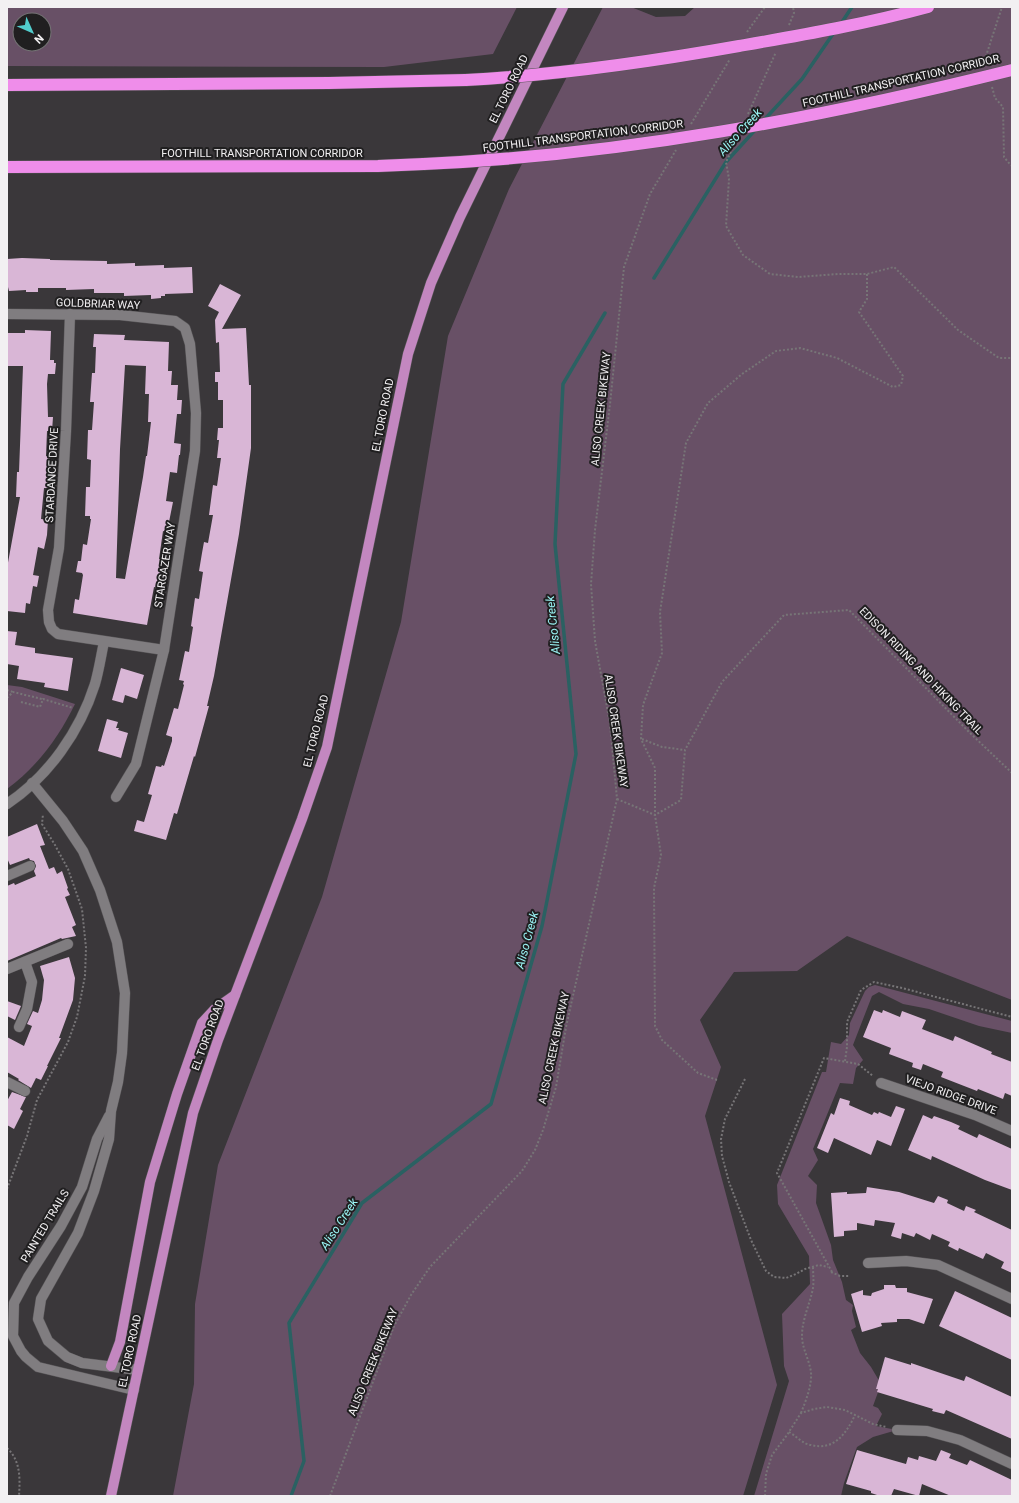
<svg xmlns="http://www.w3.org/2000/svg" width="1019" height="1503" viewBox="0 0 1019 1503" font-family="Roboto,sans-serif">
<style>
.green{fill:#685066;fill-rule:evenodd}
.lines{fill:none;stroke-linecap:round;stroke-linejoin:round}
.stream{stroke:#2a6162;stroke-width:3.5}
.building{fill:#d9b6d6;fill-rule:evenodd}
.street-casing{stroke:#575557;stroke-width:11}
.secondary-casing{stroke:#575557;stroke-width:11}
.primary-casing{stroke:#575557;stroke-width:11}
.highway-casing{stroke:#575557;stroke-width:13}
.path{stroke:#777577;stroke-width:2;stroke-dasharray:2 2;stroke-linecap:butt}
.street{stroke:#807d80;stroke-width:10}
.secondary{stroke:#807d80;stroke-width:10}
.primary{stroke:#c387c0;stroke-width:10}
.highway{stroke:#ef8dea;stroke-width:12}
.highway-bridge-casing{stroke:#575557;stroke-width:13;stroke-linecap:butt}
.highway-bridge{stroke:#ef8dea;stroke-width:12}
.labels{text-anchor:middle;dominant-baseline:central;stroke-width:4;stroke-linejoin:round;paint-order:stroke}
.street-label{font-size:11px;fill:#f2f0f2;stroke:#201f20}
.water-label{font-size:12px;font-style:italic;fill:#9bf7f7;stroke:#201f20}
</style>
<rect width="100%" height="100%" fill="#3a373a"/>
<!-- green -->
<g class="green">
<path d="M7 7H517L493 54 384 67 7 66ZM20 20H44V44H20Z"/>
<polygon points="603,7 631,7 656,17 685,16 695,7 1012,7 1012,1000 847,936 797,971 734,972 700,1020 721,1067 705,1116 777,1385 743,1496 173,1496 194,1384 195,1304 218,1165 322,897 401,622 448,336 509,189"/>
<path d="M7 685 22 687 75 704C59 737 37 767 7 789Z"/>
<polygon points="875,985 1012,1021 1012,1033 979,1026 929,1009 903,1004 879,992 872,996 853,1045 863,1060 856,1068 853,1084 840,1083 813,1149 818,1160 808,1176 817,1185 816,1203 831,1245 833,1260 842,1282 846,1300 853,1305 852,1311 856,1327 851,1330 860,1353 871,1367 881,1384 873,1406 878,1408 882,1414 876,1426 897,1430 873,1437 857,1447 844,1483 841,1496 754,1496 789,1381 784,1366 782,1314 810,1284 809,1256 778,1204 777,1185 822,1072 826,1072 831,1042 841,1044 849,1035 850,1023 865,991 869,987"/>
</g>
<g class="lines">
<!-- stream -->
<g class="stream">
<polyline points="840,25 852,7"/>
<polyline points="764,120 802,79 835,31"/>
<polyline points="654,278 726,162 756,129"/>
<polyline points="291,1496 304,1461 289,1323 362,1203 491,1104 542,926 576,754 555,544 563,384 605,313"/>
</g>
</g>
<!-- building -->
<g class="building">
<polygon points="22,258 50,259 50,260 107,261 107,264 135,263 135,266 164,265 164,268 192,267 193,293 165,294 165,296 161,296 161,298 151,299 151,295 124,296 124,293 94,293 94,289 66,290 66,288 38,288 38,292 26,292 26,290 9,291 8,287 7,287 7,259"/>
<polygon points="220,284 241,295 222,329 246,328 249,385 251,385 251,448 239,534 214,676 207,706 209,706 195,757 194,756 177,814 174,813 166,840 134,831 137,820 144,822 152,795 148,794 156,766 161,767 162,765 164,766 172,741 172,737 166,735 174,708 178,709 184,685 183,684 184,681 179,680 185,651 189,652 193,627 191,626 195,598 199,599 203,572 199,571 202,553 204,542 208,543 213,515 209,515 213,485 217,486 221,458 217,458 219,440 217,440 218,428 223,428 223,400 218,400 218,382 215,382 215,372 220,372 219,342 216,343 215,320 219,312 208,306"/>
<polygon points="25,330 51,331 50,360 54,360 54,363 56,363 55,374 48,374 47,384 48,417 53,417 52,431 47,431 46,456 50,456 49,488 44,488 41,519 48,520 47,535 44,549 38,547 33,575 39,576 37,587 33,586 30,604 26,603 25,613 7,611 7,568 20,497 16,497 17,472 19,472 23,366 7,366 7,333 25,333"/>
<path d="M94 334 125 335 124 340 169 342 168 371H172L171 385H178L177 400H182L181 414H177L174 443 181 444 180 455H179L177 473 170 472 166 501 173 502 167 532 163 531 159 559H163L159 588 154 587 147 625 73 613 75 599 79 600 83 575 82 573 76 572 78 561H81L83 544 87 545 91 519H90V516H85L86 487H90L91 460 87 459 88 430H92L94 402H90L92 373H95L96 347H93ZM125 365 146 366 145 394H149L148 422H151L147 456H146L143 477 125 579 116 578 120 449Z"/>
<polygon points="7,631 17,632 15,645 35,648 35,653 73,658 68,691 44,687 45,683 17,679 19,666 7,664"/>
<polygon points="121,668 144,675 137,699 125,695 123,703 112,700"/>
<polygon points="107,719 118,722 116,728 119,728 118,730 128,733 121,758 98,751"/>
<polygon points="37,824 45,845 40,846 49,869 54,867 57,874 62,871 68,888 67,889 70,895 65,897 76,925 72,927 76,936 62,939 61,938 7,961 7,886 14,883 15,885 36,876 34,871 36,866 34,861 30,860 29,858 10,865 7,858 7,837"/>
<polygon points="69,957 75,978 73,1000 59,1038 61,1038 47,1066 48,1066 41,1080 36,1078 31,1088 18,1080 19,1079 7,1072 7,1037 24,1046 32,1026 27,1024 33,1011 38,1013 42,1000 44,980 40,966"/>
<polygon points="7,1001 21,1006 15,1020 7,1016"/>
<polygon points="874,1010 882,1013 883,1010 900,1017 902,1011 926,1020 922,1029 953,1041 955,1036 992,1052 991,1054 1012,1062 1012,1096 1005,1093 1003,1099 978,1089 977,1091 941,1077 943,1072 923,1064 921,1070 912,1067 913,1063 889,1054 891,1048 863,1037"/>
<polygon points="12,1092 26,1097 20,1109 23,1111 14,1129 7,1125 7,1101"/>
<polygon points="840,1098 850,1101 849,1105 872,1115 874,1112 878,1114 879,1112 891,1117 896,1106 905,1109 891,1146 877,1140 871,1155 834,1138 828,1153 817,1148 831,1113 834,1115"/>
<polygon points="923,1115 932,1119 934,1116 951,1122 960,1126 958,1129 977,1138 979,1134 1012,1149 1012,1190 985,1180 932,1156 931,1160 908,1150"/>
<polygon points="867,1187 899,1192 934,1203 938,1196 948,1200 947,1203 964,1211 966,1206 976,1210 974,1212 1012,1230 1012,1273 1001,1268 1004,1262 986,1253 983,1259 959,1248 958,1251 948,1246 950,1242 932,1234 930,1240 916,1233 914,1237 902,1233 901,1239 891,1236 895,1223 875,1220 874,1226 857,1223 857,1230 844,1231 844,1236 834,1237 831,1193 847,1192 847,1194 866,1193"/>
<polygon points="884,1285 895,1285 896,1288 907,1288 907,1292 933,1299 924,1324 909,1319 897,1319 897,1322 881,1323 882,1326 862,1332 851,1294 863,1290 863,1295 871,1296 872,1293 884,1289"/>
<polygon points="955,1291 1012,1318 1012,1360 939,1326"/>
<polygon points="885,1357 911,1365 911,1363 964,1381 966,1376 1012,1397 1012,1439 946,1410 944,1414 932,1411 933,1409 877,1392 878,1389 876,1389"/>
<polygon points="857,1450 906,1464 908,1457 918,1460 919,1456 936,1461 941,1450 951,1454 949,1458 967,1465 970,1460 1012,1480 1012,1496 951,1496 922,1484 919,1496 894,1489 891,1496 880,1496 871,1493 871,1491 846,1484"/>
</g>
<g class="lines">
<defs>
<g id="street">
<polyline points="7,314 120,315 175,321 185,328 190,344 196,413 195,451 164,650 136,764 116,797"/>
<polyline points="70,314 66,431 59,548 48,610 49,622 52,629 58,634 164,650"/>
<path d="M7 804C49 776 80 731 95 684 99 670 101 656 104 642"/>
<polyline points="7,876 30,866"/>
<polyline points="7,969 68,944"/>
<polyline points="19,1027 27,1009 32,982 25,962"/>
<polyline points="7,1082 25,1091"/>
<polyline points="881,1083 975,1115 1012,1131"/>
<polyline points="868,1263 906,1261 938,1265 1012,1299"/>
<polyline points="897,1430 927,1431 960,1440 1012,1464"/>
</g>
<g id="secondary">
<polyline points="32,783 63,821 83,851 100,890 117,942 125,993 122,1053 118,1082 111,1111 109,1139 94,1191 78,1233 41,1299 38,1319 48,1341 67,1357 82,1363 138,1370"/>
<polyline points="109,1116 97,1139 82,1187 61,1226 28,1277 14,1303 13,1336 21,1351 26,1357 38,1367 134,1390"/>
</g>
<g id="primary">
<polyline points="111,1366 120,1342 150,1182 177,1094 202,1023 215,1009 235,995"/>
<polyline points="111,1496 193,1113 218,1040 302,819 327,747 408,354 431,283 460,217 563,7"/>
</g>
<g id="highway">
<polyline points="7,85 329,83 466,80"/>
<polyline points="7,167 378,166 424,164"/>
</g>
</defs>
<!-- street casing -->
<use href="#street" class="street-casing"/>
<!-- secondary casing -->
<use href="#secondary" class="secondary-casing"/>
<!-- primary casing -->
<use href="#primary" class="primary-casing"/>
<!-- highway casing -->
<use href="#highway" class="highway-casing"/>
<!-- path -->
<g class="path">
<polyline points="789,25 794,13 793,7"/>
<polyline points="747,32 765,7"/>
<polyline points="987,64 985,59 1002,7"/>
<polyline points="992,87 995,98 1003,107 1004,157 1008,162 1012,166"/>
<polyline points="748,114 776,52"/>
<polyline points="691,124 730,59"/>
<polyline points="736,141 726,162 729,179 726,226 743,255 770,274 798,277 838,274 867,274 894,267 958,330 999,358 1012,358"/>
<polyline points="7,690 13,692"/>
<polyline points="7,698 13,692 42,699"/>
<polyline points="21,702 40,707 43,699 73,708"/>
<polyline points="642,739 662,747 685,750"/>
<polyline points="617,799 655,815 681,800 685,750 722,682 784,615 849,610 969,732 1012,773"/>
<polyline points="845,1061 847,1047 847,1022 861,990 874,982 902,988 1012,1017"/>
<polyline points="745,1079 725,1119 721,1139 722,1156 729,1182 751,1240 766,1271 774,1277 786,1278 796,1274 805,1269 819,1265 828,1267"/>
<polyline points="717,1080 698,1073 662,1040 655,1026 654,888 661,855 655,815 655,768 641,739 643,705 662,653 660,612 686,443 708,403 742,374 776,351 800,348 837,358 893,387 901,385 903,376 859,312 867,299 867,274"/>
<polyline points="7,1189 27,1136 37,1100 68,1042 77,1017 85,976 86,948 82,909 68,869 55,845 42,824 43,814"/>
<polyline points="831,1272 840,1276 849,1276"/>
<polyline points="832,1272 777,1173 824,1058 858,1064 873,1076"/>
<path d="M801 1413C806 1400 812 1386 811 1372 809 1359 802 1348 802 1336 802 1319 810 1304 813 1288 814 1281 813 1274 813 1267"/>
<path d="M789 1432C796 1436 803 1444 811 1445 834 1451 846 1434 855 1415"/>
<path d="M7 1448C21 1461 20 1479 19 1496"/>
<polyline points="330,1496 394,1326 411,1295 430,1267 522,1171 535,1150 543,1130 556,1087 566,1027 617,799 610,724 595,641 591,584 595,530 610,404 624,267 650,194 676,150"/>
<polyline points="765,1496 766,1474 772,1455 787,1435 801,1413 814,1409 827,1407 845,1410 873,1424 886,1427"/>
</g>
<!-- street -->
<use href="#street" class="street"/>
<!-- secondary -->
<use href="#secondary" class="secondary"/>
<!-- primary -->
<use href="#primary" class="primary"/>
<!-- highway -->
<use href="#highway" class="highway"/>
<defs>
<g id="highway-bridge">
<path d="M466 80C557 75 649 62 739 46 802 35 866 24 928 7"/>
<path d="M424 164C623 155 819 118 1012 70"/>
</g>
</defs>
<!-- highway-bridge casing -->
<use href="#highway-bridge" class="highway-bridge-casing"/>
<!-- highway-bridge -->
<use href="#highway-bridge" class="highway-bridge"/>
</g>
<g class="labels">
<!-- street labels -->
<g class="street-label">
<text transform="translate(901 81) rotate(-13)">FOOTHILL TRANSPORTATION CORRIDOR</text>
<text transform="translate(509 89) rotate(-64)">EL TORO ROAD</text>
<text transform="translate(583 136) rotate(-7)">FOOTHILL TRANSPORTATION CORRIDOR</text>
<text x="262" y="153">FOOTHILL TRANSPORTATION CORRIDOR</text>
<text transform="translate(98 304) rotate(2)">GOLDBRIAR WAY</text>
<text transform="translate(601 409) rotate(-84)">ALISO CREEK BIKEWAY</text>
<text transform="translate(383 415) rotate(-79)">EL TORO ROAD</text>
<text transform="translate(52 475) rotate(-87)">STARDANCE DRIVE</text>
<text transform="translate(165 565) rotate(-81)">STARGAZER WAY</text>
<text transform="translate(921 671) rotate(46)">EDISON RIDING AND HIKING TRAIL</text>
<text transform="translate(316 731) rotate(-76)">EL TORO ROAD</text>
<text transform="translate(616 731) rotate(82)">ALISO CREEK BIKEWAY</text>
<text transform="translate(208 1035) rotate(-70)">EL TORO ROAD</text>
<text transform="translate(554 1048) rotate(-78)">ALISO CREEK BIKEWAY</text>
<text transform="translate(951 1095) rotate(20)">VIEJO RIDGE DRIVE</text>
<text transform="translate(45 1226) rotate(-59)">PAINTED TRAILS</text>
<text transform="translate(130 1351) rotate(-78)">EL TORO ROAD</text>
<text transform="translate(373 1362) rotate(-68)">ALISO CREEK BIKEWAY</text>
</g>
<!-- water labels -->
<g class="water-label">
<text transform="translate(740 132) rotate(-48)">Aliso Creek</text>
<text transform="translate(553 625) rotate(-96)">Aliso Creek</text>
<text transform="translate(527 940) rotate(-75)">Aliso Creek</text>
<text transform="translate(339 1224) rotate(-57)">Aliso Creek</text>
</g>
</g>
<!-- border -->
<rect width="1019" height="1503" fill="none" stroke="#f2f0f2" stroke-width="16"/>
<!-- north arrow -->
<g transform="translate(32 32) rotate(135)"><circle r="19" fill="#201f20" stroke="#747374"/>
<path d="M0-3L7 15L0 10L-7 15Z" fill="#52cdcd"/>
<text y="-6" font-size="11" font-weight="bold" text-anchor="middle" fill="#f2f0f2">N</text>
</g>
</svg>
